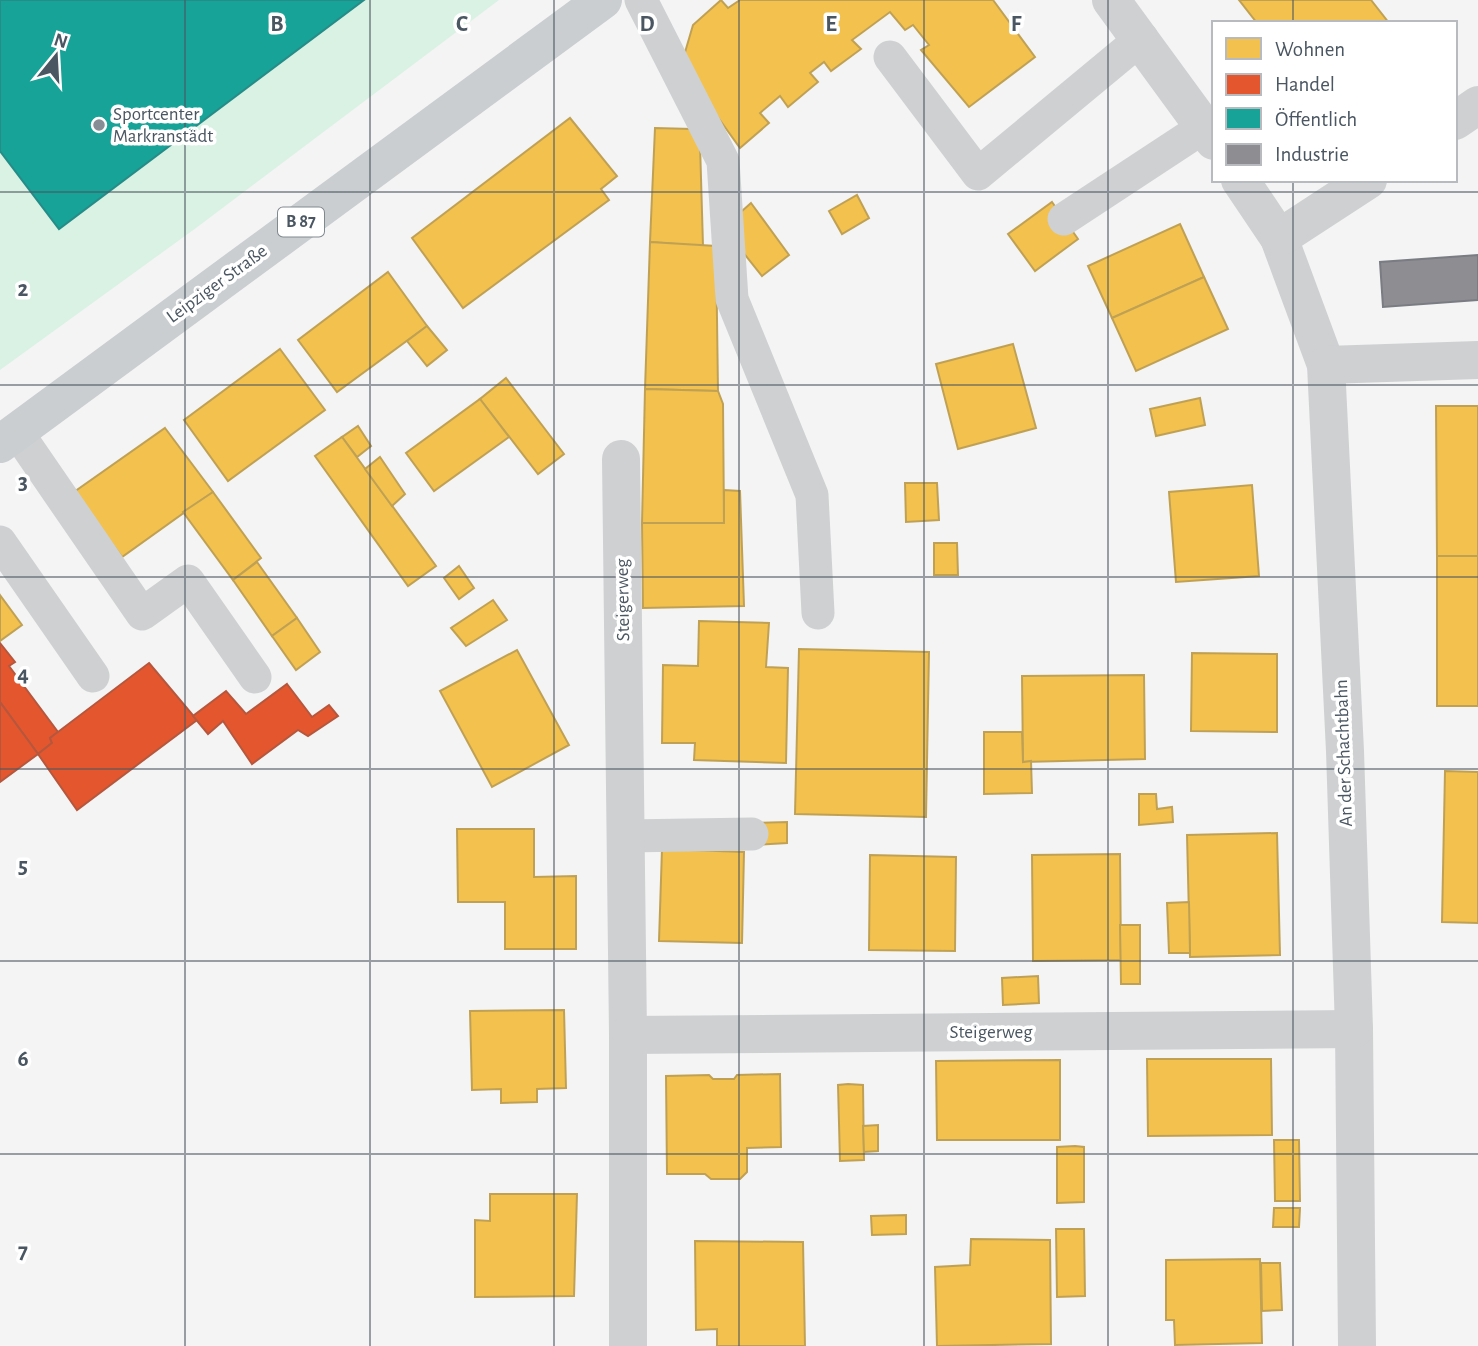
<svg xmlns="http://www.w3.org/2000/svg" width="1478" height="1346" viewBox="0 0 1478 1346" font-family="'Alegreya Sans',sans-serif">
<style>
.green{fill:#d9f2e3}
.homes{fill:#f2c14e;stroke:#c0a154;stroke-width:2}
.shops{fill:#e4572e;stroke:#b6573d;stroke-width:2}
.public{fill:#17a398;stroke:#268c88;stroke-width:2}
.industry{fill:#8d8d92;stroke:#797c83;stroke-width:2}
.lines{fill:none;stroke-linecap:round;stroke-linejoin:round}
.lane{stroke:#ced0d2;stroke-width:33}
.street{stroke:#ced0d2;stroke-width:38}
.primary{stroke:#caced1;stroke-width:38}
.grid{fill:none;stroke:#4a5661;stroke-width:2;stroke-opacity:0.55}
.poi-dot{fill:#868d94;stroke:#fff;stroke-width:2.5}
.labels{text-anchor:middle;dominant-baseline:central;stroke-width:7;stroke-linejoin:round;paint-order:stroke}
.shield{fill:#fff;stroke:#808990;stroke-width:2}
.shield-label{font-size:18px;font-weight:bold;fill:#4a5661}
.poi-label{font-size:19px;fill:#4a5661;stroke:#fff;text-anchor:start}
.street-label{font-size:19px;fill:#4a5661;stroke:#fff}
.grid-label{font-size:23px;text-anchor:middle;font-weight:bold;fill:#4a5661;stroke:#fff;stroke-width:7;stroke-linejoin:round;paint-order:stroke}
</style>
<rect width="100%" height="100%" fill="#f4f4f4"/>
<!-- green -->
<polygon class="green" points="0,0 499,0 196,228 0,370"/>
<!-- homes -->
<g class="homes">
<polygon points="721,0 728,8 740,0 993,0 1035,57 969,107 921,50 929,45 913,25 905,30 890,12 852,40 861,49 831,71 824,62 810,73 818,82 788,107 780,96 760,113 769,123 740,148 681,66 693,25"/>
<polygon points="1239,0 1371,0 1389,23 1257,23"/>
<polygon points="570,118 617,176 601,189 609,200 463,308 412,238"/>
<polygon points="655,128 692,129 700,144 703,246 650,242"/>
<polygon points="857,195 869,218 842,234 829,211"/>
<polygon points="1052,202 1078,239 1035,271 1008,234"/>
<polygon points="751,203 789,255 762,276 738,246 733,219"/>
<polygon points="1180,224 1204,277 1112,318 1088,266"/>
<polygon points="650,242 716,246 718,391 645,389"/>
<polygon points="388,272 427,326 337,392 298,340"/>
<polygon points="1204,277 1228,329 1136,371 1112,318"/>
<polygon points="427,326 447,350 427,366 407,341"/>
<polygon points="1013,344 1036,428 958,449 936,364"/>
<polygon points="280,349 325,410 228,481 184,420"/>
<polygon points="506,378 564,454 538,474 480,399"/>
<polygon points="645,389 718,391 723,404 724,523 642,523"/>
<polygon points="1200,398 1205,425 1156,436 1150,409"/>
<polygon points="480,399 509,437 434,491 406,453"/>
<polygon points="1436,406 1478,406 1478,556 1437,556"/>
<polygon points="358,426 371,446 357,457 342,437"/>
<polygon points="165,428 213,492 122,557 74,492"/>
<polygon points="342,437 436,566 408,586 315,456"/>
<polygon points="380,457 405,494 392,506 365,469"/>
<polygon points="905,483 937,483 939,520 906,522"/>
<polygon points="1252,485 1259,576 1176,582 1169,492"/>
<polygon points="724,490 740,491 744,606 643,608 642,523 724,523"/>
<polygon points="213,492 261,558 233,580 183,512"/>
<polygon points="934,543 957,543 958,575 934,575"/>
<rect x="1437" y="556" width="41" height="150"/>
<polygon points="257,562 297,618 272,636 233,580"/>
<polygon points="459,566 474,588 459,599 444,578"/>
<polygon points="0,595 22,625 0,641"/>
<polygon points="493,600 507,620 466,646 451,628"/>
<polygon points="297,618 320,652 296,670 272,636"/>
<polygon points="699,621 769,623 766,667 788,668 786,763 694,760 695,743 662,743 663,665 698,666"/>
<polygon points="799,649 929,652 926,817 795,814"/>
<polygon points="517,650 569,745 492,787 440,691"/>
<polygon points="1192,653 1277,654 1277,732 1191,731"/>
<polygon points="1144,675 1145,759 1023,762 1022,676"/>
<polygon points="984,732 1022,732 1023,762 1031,761 1032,793 984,794"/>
<polygon points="1445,771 1478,772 1478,923 1442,922"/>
<polygon points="1139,794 1156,794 1157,809 1172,807 1173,822 1139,825"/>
<polygon points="787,822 787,843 753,845 752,823"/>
<polygon points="457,829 534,829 534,877 576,876 576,949 505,949 505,902 458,902"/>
<polygon points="1277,833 1280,955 1190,957 1187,835"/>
<polygon points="662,849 744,852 742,943 659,941"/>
<polygon points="1120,854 1121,960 1033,961 1032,855"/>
<polygon points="870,855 956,857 955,951 869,950"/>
<polygon points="1189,902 1190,953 1169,953 1167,903"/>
<polygon points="1120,925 1140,925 1140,984 1121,984"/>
<polygon points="1038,976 1039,1003 1003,1005 1002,978"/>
<polygon points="564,1010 566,1088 537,1089 537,1102 501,1103 501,1089 472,1090 470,1011"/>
<polygon points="1147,1059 1271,1059 1272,1135 1148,1136"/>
<polygon points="1060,1060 1060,1140 937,1140 936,1061"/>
<polygon points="780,1074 781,1147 747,1148 747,1172 740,1179 711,1179 705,1174 667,1174 666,1076 709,1075 713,1079 734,1079 737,1075"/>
<polygon points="848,1084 863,1085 864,1160 840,1161 838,1085"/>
<polygon points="878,1125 878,1151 864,1152 863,1126"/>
<polygon points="1274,1140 1299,1140 1300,1201 1275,1201"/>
<polygon points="1075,1146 1084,1147 1084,1202 1057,1203 1057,1147"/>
<polygon points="490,1194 577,1194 574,1296 475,1297 475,1220 490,1221"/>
<polygon points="1274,1208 1300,1208 1299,1227 1273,1227"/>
<polygon points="906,1215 906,1234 872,1235 871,1216"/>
<polygon points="1056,1229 1084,1229 1085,1296 1057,1297"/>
<polygon points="971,1239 1050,1240 1051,1344 937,1346 935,1267 970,1265"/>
<polygon points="695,1241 803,1242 805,1346 717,1346 717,1329 696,1330"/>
<polygon points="1260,1259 1262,1343 1175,1345 1174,1320 1166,1320 1166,1260"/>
<polygon points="1261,1263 1280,1263 1282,1310 1262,1311"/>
</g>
<!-- shops -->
<g class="shops">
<polygon points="0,643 15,662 9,666 58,732 50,738 52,743 38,754 0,702"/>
<polygon points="149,663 197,720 77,810 38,754 52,743 50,738"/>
<polygon points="287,684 312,717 329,705 338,716 308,736 298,730 252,764 223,721 208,734 193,716 226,691 246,714"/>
<polygon points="0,702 38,754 0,782"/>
</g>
<!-- public -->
<polygon class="public" points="0,0 364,0 59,229 0,151"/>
<!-- industry -->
<polygon class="industry" points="1478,255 1478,300 1383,307 1380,262"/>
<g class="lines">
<!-- lane -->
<g class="lane">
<polyline points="641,0 723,161 732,299 812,495 818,613"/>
<polyline points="890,57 978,174 1142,38"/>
<polyline points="1064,219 1204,127"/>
<polyline points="17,432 142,614 188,581 255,677"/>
<polyline points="0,542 93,676"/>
<polyline points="626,836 752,834"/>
</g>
<!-- street -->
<g class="street">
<polyline points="1111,0 1214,141"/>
<polyline points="1455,121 1478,105"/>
<polyline points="1240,180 1279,238 1326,365 1345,751 1354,1029 1357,1346"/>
<polyline points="1279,238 1368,180"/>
<polyline points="1326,365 1478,360"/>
<polyline points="621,459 628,1035 628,1346"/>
<polyline points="628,1035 1354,1029"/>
</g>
<!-- primary -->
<polyline class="primary" points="0,444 603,0"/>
</g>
<!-- grid -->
<path class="grid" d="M185 0V1346M370 0V1346M554 0V1346M739 0V1346M924 0V1346M1108 0V1346M1293 0V23M1293 180V1346M0 192H1478M0 385H1478M0 577H1478M0 769H1478M0 961H1478M0 1154H1478"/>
<!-- markers -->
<circle class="poi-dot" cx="99" cy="125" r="7"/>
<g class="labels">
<!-- shield labels -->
<rect class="shield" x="278" y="207.5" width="46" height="29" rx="5"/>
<g class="shield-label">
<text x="301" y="222">B 87</text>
</g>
<!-- poi labels -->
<g class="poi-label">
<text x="113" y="114">Sportcenter<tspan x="113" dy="22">Markranstädt</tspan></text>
</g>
<!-- street labels -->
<g class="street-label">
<text transform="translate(217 284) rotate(-36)">Leipziger Straße</text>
<text transform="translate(623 600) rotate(-91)">Steigerweg</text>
<text transform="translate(1344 753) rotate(-92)">An der Schachtbahn</text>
<text x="991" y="1032">Steigerweg</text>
</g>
</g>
<g class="grid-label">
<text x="277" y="31">B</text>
<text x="462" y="31">C</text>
<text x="647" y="31">D</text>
<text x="831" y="31">E</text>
<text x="1016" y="31">F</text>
<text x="23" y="296">2</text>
<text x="23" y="489">3</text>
<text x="23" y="681">4</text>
<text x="23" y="873">5</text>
<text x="23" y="1066">6</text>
<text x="23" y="1258">7</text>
</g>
<!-- legend -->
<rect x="1212" y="21" width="245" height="161" fill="#ffffff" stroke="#b7bbc0" stroke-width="2"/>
<rect x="1226" y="38" width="35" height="21" fill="#f2c14e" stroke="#b7bbc0" stroke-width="2"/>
<text x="1275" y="56" font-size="21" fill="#4a5661">Wohnen</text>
<rect x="1226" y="74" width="35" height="21" fill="#e4572e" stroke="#b7bbc0" stroke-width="2"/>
<text x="1275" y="91" font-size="21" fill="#4a5661">Handel</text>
<rect x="1226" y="108" width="35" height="21" fill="#17a398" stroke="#b7bbc0" stroke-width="2"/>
<text x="1275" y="126" font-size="21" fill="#4a5661">Öffentlich</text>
<rect x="1226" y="144" width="35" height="21" fill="#8d8d92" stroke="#b7bbc0" stroke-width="2"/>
<text x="1275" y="161" font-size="21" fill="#4a5661">Industrie</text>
<!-- north arrow -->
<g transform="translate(56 56) rotate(18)" stroke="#ffffff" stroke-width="5" paint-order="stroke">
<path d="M0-5L12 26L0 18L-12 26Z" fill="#4a5661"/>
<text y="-10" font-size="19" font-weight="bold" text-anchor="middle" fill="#4a5661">N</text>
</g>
</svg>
